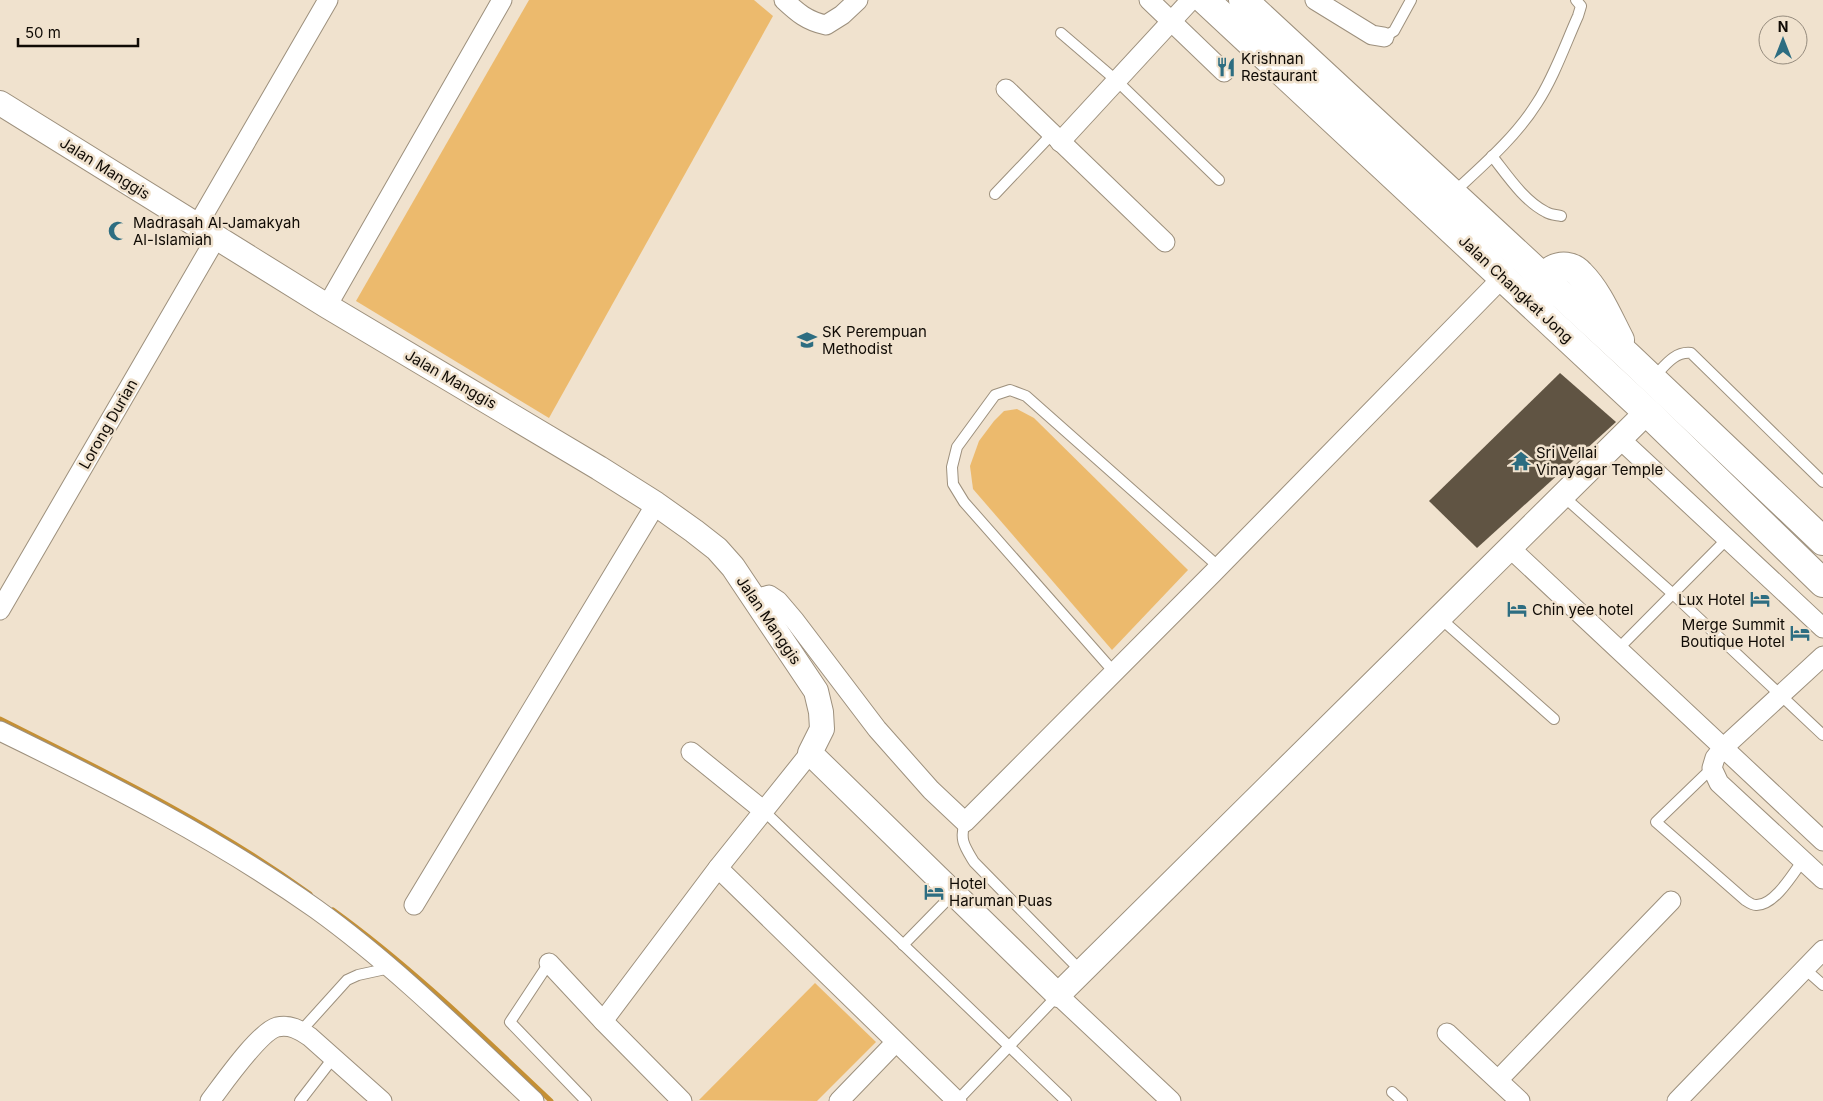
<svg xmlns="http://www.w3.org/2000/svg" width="1823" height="1101" viewBox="0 0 1823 1101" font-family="Inter,sans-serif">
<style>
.green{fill:#ecba6d}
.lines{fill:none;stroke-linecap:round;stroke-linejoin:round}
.stream{stroke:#c59034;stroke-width:5}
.building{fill:#605443}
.service-casing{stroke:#9d907d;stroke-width:12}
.minor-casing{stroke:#9d907d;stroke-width:21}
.tertiary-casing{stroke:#9d907d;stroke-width:26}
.trunk-casing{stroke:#9d907d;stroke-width:30}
.service{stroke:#fff;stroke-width:10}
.minor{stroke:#fff;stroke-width:19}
.tertiary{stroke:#fff;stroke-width:24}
.trunk{stroke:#fff;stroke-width:28}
.labels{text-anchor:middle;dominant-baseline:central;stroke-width:5;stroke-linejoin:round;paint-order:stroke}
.poi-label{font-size:15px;fill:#100b05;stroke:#f0e2ce;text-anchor:start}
.street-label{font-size:15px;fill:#100b05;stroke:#f0e2ce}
</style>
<rect width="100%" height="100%" fill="#f0e2ce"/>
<!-- green -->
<g class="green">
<polygon points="529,0 754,0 773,16 549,418 356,301"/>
<polygon points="1017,409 1034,418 1188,570 1112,650 973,489 970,466 979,441 994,421 1004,411"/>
<polygon points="815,983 876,1042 817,1101 699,1100"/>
</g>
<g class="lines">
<!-- stream -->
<g class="stream">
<path d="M0 719C108 773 212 823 310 894"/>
<path d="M333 910C412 967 481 1035 551 1101"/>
</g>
</g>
<!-- building -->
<polygon class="building" points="1560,373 1616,422 1477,548 1429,501"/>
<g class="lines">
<defs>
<g id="service">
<polyline points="1061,33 1117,81 1219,180"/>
<polyline points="1384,37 1394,31 1411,0"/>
<path d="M1492 156C1507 175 1524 201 1546 212 1551 215 1557 215 1561 216"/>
<path d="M1453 193C1482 166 1515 138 1537 103 1554 77 1565 45 1578 16L1581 6 1576 0"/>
<polyline points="995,194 1052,134"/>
<path d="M1653 378C1664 367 1674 351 1691 353L1823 482"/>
<polyline points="1563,496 1673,594 1823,735"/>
<polyline points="1440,618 1554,719"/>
<polyline points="1618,649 1727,539"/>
<polyline points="1114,672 964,502 953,484 952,467 957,447 995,395 1010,390 1026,396 1219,567"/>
<path d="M1712 768 1656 822 1745 900C1748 902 1752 905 1756 905 1774 906 1793 874 1803 860"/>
<polyline points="764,811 1066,1101"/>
<path d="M965 822C959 840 965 847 974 862L1081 971"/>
<polyline points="903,945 954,893"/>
<polyline points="549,963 510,1022 586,1101"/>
<polyline points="1805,969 1823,985"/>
<polyline points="301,1031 347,980 358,975 390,968"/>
<polyline points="1392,1092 1402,1101"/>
<polyline points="300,1101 334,1057"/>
<polyline points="957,1101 1058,995"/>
</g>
<g id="minor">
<path d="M784 0C798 13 807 21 826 25L842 15 858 0"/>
<polyline points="1149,0 1224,72"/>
<polyline points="1315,0 1372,35 1384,37"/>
<polyline points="1006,89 1165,242"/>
<polyline points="1060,142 1191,0"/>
<polyline points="197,226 328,0"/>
<polyline points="327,306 502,0"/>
<polyline points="1620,439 1823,628"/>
<polyline points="1510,548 1823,841"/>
<polyline points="756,599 769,595 778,601 795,621 877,729 931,790 965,822 1213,573 1503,277"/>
<polyline points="0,610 216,238"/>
<polyline points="1823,656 1723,748 1715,758 1712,768 1719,783 1823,879"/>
<path d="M0 731C109 784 217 839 316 909 395 966 464 1035 534 1101"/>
<polyline points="691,752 764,811"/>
<polyline points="718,868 957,1101"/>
<polyline points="414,905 656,504"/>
<polyline points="549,963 603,1021 682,1101"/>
<polyline points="1058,995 1171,1101"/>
<polyline points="603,1021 718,868 810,753"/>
<polyline points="1447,1033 1520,1101"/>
<polyline points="1498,1080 1671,901"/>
<path d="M210 1101C223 1084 259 1032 277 1027 290 1024 300 1030 310 1037L382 1101"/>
<polyline points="839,1101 896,1042"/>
<polyline points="1677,1101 1823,950"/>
</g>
<polyline id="tertiary" points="0,103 327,306 599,468 656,504 694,531 717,549 733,567 816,691 821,712 822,729 810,753 1058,995 1647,412"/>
<g id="trunk">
<polyline points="1205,0 1647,412 1823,583"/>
<polyline points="1243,0 1629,357 1823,541"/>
<path d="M1543 296C1535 273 1564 256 1580 274 1598 292 1608 317 1620 340"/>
</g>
</defs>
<!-- service casing -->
<use href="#service" class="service-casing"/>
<!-- minor casing -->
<use href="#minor" class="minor-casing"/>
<!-- tertiary casing -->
<use href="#tertiary" class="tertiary-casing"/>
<!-- trunk casing -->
<use href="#trunk" class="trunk-casing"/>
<!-- service -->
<use href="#service" class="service"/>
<!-- minor -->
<use href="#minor" class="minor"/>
<!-- tertiary -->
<use href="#tertiary" class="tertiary"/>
<!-- trunk -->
<use href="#trunk" class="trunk"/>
</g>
<!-- icons -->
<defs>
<symbol id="restaurant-bare" viewBox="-9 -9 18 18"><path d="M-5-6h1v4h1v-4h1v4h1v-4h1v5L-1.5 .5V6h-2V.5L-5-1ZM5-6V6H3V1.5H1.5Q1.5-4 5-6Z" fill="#2d6d81" stroke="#f0e2ce" stroke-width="2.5" paint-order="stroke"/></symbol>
<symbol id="mosque-bare" viewBox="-9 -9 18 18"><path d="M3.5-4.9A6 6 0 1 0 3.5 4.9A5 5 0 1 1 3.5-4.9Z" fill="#2d6d81" stroke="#f0e2ce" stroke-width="2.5" paint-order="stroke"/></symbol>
<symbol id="school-bare" viewBox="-9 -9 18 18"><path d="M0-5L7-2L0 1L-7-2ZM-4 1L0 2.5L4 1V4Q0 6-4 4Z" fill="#2d6d81" stroke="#f0e2ce" stroke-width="2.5" paint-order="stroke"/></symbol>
<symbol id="temple-bare" viewBox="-9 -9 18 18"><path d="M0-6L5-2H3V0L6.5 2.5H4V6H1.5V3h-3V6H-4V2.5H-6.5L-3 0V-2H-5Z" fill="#2d6d81" stroke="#f0e2ce" stroke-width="2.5" paint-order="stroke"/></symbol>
<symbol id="hotel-bare" viewBox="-9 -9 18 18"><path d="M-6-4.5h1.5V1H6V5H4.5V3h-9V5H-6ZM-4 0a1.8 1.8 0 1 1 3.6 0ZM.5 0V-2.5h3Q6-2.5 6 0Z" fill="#2d6d81" stroke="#f0e2ce" stroke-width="2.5" paint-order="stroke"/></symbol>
</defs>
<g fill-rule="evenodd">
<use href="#restaurant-bare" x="1212" y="53" width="28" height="28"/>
<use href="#mosque-bare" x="104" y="217" width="28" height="28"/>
<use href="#school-bare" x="793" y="326" width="28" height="28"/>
<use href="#temple-bare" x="1507" y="447" width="28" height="28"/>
<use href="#hotel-bare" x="1746" y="585" width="28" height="28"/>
<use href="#hotel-bare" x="1503" y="595" width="28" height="28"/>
<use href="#hotel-bare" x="1786" y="619" width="28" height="28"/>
<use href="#hotel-bare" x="920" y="878" width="28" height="28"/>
</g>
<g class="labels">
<!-- poi labels -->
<g class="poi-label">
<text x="1241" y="58">Krishnan<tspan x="1241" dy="17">Restaurant</tspan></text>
<text x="133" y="222">Madrasah Al-Jamakyah<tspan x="133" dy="17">Al-Islamiah</tspan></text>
<text x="822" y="331">SK Perempuan<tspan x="822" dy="17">Methodist</tspan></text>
<text x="1536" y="452">Sri Vellai<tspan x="1536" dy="17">Vinayagar Temple</tspan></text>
<text x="1745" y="599" text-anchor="end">Lux Hotel</text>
<text x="1532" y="609">Chin yee hotel</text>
<text x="1785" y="624" text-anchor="end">Merge Summit<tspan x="1785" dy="17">Boutique Hotel</tspan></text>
<text x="949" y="883">Hotel<tspan x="949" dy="17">Haruman Puas</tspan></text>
</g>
<!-- street labels -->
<g class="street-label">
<text transform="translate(105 168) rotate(32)">Jalan Manggis</text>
<text transform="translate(1516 289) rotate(43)">Jalan Changkat Jong</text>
<text transform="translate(451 379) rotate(30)">Jalan Manggis</text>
<text transform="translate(108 424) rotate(-60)">Lorong Durian</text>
<text transform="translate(769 620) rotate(56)">Jalan Manggis</text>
</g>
</g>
<!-- north arrow -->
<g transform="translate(1783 40)"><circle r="24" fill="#f0e2ce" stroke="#968c7e"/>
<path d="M0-4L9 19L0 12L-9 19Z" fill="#2d6d81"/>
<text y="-8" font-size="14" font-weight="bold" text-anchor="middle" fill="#100b05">N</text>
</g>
<!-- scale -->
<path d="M18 38v8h120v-8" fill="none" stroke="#100b05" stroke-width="2.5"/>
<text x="25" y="38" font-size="15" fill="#100b05" stroke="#f0e2ce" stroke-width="4" paint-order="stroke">50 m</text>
</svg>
